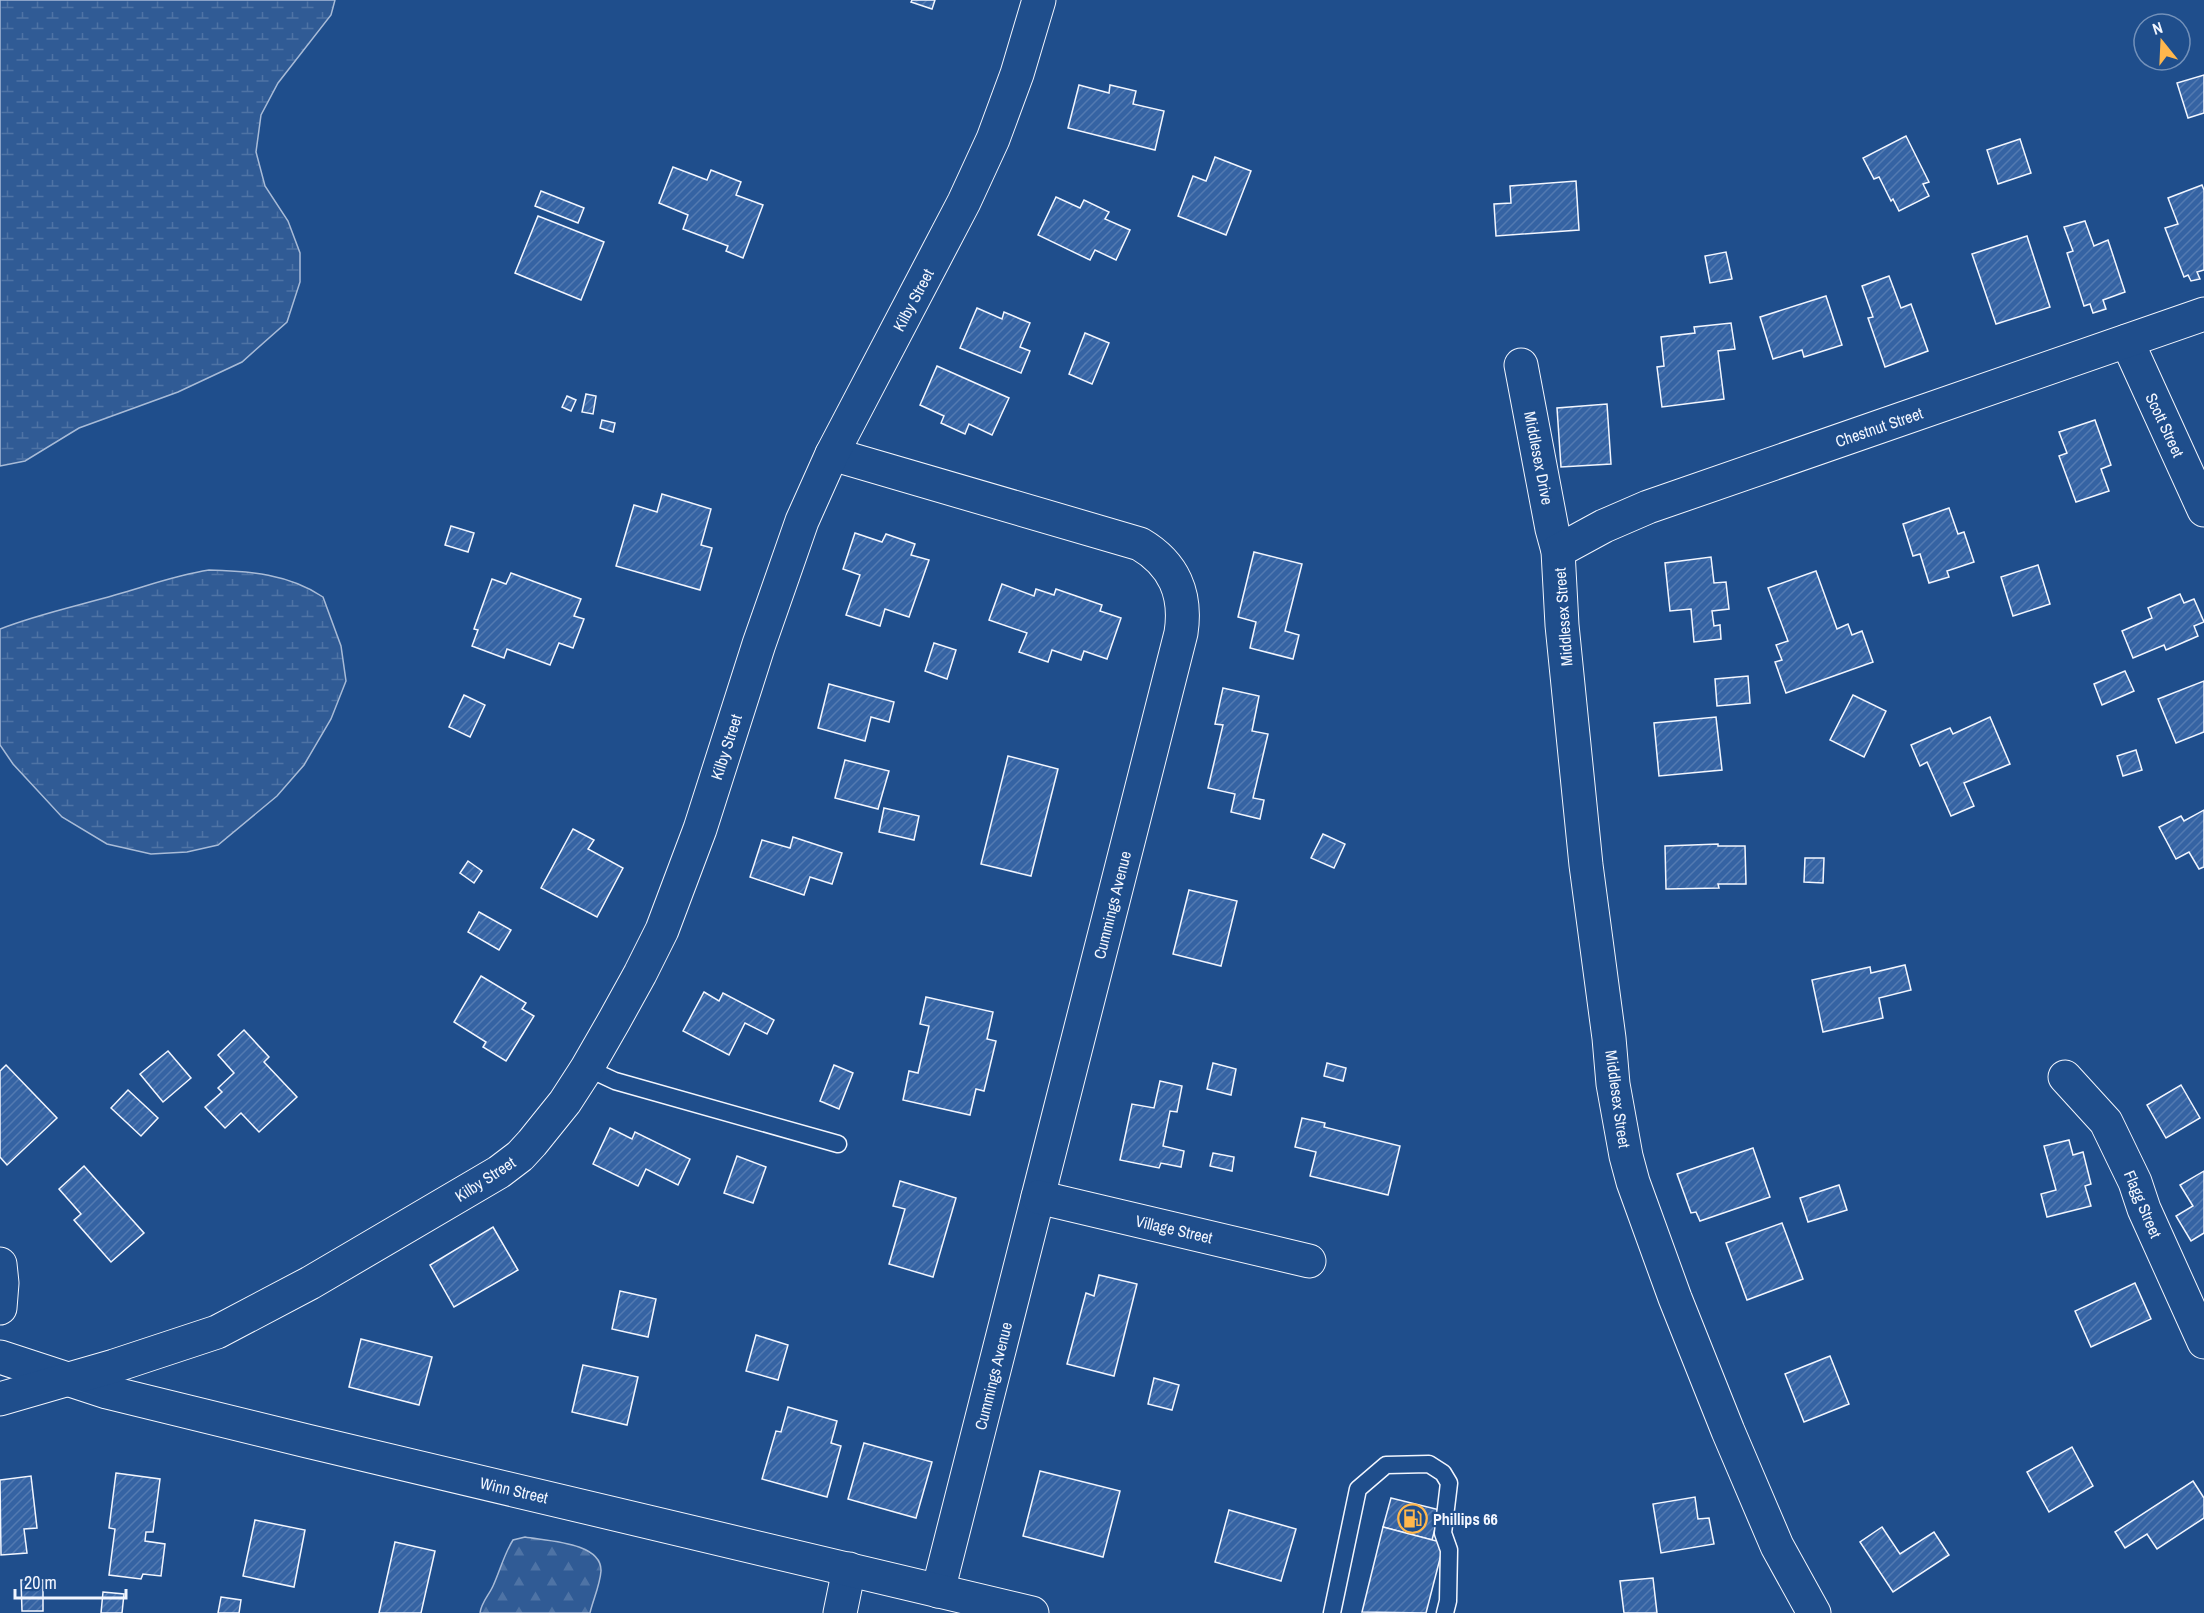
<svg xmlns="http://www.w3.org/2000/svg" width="2204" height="1613" viewBox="0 0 2204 1613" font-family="'Archivo Narrow',sans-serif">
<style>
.forest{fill:url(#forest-firs);stroke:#a8bbd7;stroke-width:1.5}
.wetland{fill:url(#wetland-marsh);stroke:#a8bbd7;stroke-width:1.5}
.building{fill:url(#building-hatch);stroke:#f2f6ff;stroke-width:1.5}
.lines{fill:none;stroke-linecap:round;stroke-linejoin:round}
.lane-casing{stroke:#f2f6ff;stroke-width:19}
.street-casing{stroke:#f2f6ff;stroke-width:35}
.secondary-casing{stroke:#f2f6ff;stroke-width:35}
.lane{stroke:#1f4e8c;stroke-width:16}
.street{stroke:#1f4e8c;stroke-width:33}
.secondary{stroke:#1f4e8c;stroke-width:33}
.labels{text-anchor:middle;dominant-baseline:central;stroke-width:4.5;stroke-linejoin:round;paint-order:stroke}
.street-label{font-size:16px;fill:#f2f6ff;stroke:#1f4e8c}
.poi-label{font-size:16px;font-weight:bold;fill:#f2f6ff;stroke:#1f4e8c;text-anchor:start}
</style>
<defs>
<pattern id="forest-firs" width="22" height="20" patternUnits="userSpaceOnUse" patternTransform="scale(1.5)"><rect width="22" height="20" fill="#305b95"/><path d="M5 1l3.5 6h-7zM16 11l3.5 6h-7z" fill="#4e73a5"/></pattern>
<pattern id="wetland-marsh" width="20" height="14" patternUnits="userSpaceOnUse" patternTransform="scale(1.5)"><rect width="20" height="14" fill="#305b95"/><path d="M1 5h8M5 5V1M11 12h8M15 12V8" fill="none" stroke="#4e73a5"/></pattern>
<pattern id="building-hatch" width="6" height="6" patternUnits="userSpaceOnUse" patternTransform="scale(1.5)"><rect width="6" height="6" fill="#3563a3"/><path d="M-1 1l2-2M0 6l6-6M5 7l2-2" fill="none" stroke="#537ab1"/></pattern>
</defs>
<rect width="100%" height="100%" fill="#1f4e8c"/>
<!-- forest -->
<path class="forest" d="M525 1537C546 1541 602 1542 601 1571 600 1585 593 1600 590 1613H480C481 1603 489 1595 493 1586 500 1571 504 1554 513 1540Z"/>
<!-- wetland -->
<g class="wetland">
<polygon points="0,0 335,0 331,15 278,83 261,115 256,152 265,186 288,221 300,253 300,282 287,322 242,362 178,392 79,428 25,461 0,466"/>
<path d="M209 570C249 571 289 574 323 597L341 646 346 681 331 719 304 765 277 796 218 845 187 852 151 854 107 844 62 817 13 764 0 745V629C38 614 77 606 115 595 147 586 176 575 209 570Z"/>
</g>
<!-- building -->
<g class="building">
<polygon points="912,0 935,0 932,9 911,2"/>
<polygon points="2204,75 2204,113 2188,118 2177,83"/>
<polygon points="1079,85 1109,93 1110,85 1136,91 1133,104 1164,111 1155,150 1068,128"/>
<polygon points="1906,136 1929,182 1923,184 1929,196 1899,211 1893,199 1891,201 1879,177 1874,179 1863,158"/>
<polygon points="2020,139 2031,173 1998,184 1987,150"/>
<polygon points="1215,157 1251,171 1226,235 1178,216 1193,176 1206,181"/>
<polygon points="673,167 707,180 711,170 741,182 736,195 763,205 743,258 726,251 728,246 683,229 688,215 659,203"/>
<polygon points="1576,181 1579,230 1496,236 1494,204 1511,203 1510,186"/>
<polygon points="2202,185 2204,190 2204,270 2197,272 2200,279 2191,281 2188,275 2184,277 2165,228 2178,224 2168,198"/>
<polygon points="541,191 584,208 578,223 535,206"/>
<polygon points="1056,197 1080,208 1084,200 1109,212 1105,219 1130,230 1116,260 1095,250 1090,260 1038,235"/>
<polygon points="538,216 604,242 581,300 515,273"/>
<polygon points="2085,221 2094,246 2108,240 2125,292 2103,300 2106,309 2093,313 2090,304 2084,306 2067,253 2073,251 2064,227"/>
<polygon points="2027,236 2050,307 1996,324 1972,254"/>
<polygon points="1726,252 1732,279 1710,283 1705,256"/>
<polygon points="1889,276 1901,308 1911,304 1928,351 1885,367 1868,318 1873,317 1862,286"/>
<polygon points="1826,296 1842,345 1804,357 1802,350 1773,359 1760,317"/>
<polygon points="977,308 1002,319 1004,312 1030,323 1020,347 1030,351 1021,373 960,348"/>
<polygon points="1731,323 1735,349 1718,351 1724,399 1662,407 1657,367 1664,366 1661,337 1695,333 1694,327"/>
<polygon points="1085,333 1109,343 1092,384 1069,374"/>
<polygon points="937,366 1009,398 992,435 969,424 965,434 941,423 944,416 920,405"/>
<polygon points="586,394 596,396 593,414 582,412"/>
<polygon points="567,396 576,400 571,411 562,407"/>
<polygon points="1607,404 1611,464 1561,467 1557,408"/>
<polygon points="602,420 615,423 613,432 600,428"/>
<polygon points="2095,420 2111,465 2101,469 2109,491 2076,502 2059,456 2067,453 2059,432"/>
<polygon points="662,494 711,509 701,545 712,548 700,590 616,566 634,505 657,512"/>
<polygon points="1949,508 1958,534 1964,532 1974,562 1947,571 1949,577 1929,583 1920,554 1913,556 1903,524"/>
<polygon points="451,526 474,533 468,552 445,545"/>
<polygon points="855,533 882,542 886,534 915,544 911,555 929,560 909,617 885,609 880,626 846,615 860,575 843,569"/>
<polygon points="1254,552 1302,564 1285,631 1299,635 1293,659 1250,648 1256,622 1238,617"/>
<polygon points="1711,557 1714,583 1726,582 1729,609 1712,611 1714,626 1720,625 1721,639 1694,642 1691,609 1670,611 1665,563"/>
<polygon points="2038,565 2050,604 2013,616 2001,577"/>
<polygon points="1816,571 1837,629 1848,624 1852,635 1862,631 1873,662 1786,693 1775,662 1782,660 1776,645 1788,641 1768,588"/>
<polygon points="511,573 581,599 574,616 584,619 573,648 559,643 550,665 507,649 504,658 472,646 478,630 474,629 492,579 506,584"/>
<polygon points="1002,584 1034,596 1036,589 1054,595 1056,589 1102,605 1100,611 1121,618 1107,659 1084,651 1081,660 1052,650 1048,662 1019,652 1027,633 989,620"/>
<polygon points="2180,594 2184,603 2194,599 2204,622 2194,626 2198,636 2166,650 2164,645 2133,658 2122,631 2152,618 2148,608"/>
<polygon points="934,643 956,650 947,679 925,671"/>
<polygon points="2125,671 2134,691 2102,705 2094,684"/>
<polygon points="1748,676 1750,703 1717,706 1715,679"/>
<polygon points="2204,681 2204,732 2176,743 2158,699"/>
<polygon points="829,684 894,702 889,722 871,717 865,741 818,728"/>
<polygon points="1223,688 1259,696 1252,731 1268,734 1253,798 1264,800 1260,819 1231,812 1235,794 1208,788 1223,725 1215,724"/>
<polygon points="464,695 485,705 470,737 449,727"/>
<polygon points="1853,695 1886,711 1864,757 1830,740"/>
<polygon points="1716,717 1722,770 1659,776 1654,723"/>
<polygon points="1990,717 2010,764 1964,783 1974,806 1951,816 1927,762 1920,766 1911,745 1950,728 1953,734"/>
<polygon points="2136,750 2142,770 2123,776 2117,756"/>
<polygon points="1008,756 1058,769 1031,876 981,864"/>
<polygon points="845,760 889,771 878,809 835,798"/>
<polygon points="884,808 919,816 914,840 879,832"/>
<polygon points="2204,810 2204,867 2199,869 2189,852 2176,859 2159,827 2181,816 2184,821"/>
<polygon points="573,829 594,840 588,849 623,868 597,917 541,888"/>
<polygon points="1323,834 1345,844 1334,868 1311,858"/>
<polygon points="793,837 842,853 832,884 810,877 804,895 750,877 762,840 790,848"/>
<polygon points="1718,844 1718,846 1745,846 1746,884 1718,884 1719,888 1666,889 1665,846"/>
<polygon points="1805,858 1824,858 1823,883 1804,882"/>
<polygon points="468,861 482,871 474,883 460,873"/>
<polygon points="1189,890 1237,901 1221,966 1173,954"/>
<polygon points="479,912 511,930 499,950 468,932"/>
<polygon points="1905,965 1911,990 1879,998 1883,1018 1823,1032 1812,980 1870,967 1871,973"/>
<polygon points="481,976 526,1003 522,1009 534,1016 506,1061 483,1047 486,1042 454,1022"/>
<polygon points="704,992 719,1001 723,993 774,1020 767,1034 745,1023 729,1055 683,1031"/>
<polygon points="926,997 993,1012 987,1039 996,1041 984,1091 976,1089 970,1115 903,1100 909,1071 918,1073 929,1026 920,1024"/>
<polygon points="244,1030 269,1057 264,1062 297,1097 259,1132 241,1113 225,1128 205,1107 222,1092 218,1088 234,1073 218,1055"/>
<polygon points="168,1051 191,1078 163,1102 140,1074"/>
<polygon points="1213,1063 1236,1069 1231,1095 1207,1089"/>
<polygon points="1327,1063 1346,1068 1343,1081 1324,1076"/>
<polygon points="6,1065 57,1118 7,1165 0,1157 0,1071"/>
<polygon points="834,1065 853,1073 839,1109 820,1101"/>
<polygon points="1160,1081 1182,1086 1177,1112 1170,1111 1163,1146 1184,1151 1181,1167 1161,1163 1159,1168 1120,1160 1132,1104 1154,1108"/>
<polygon points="2181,1085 2200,1118 2166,1138 2147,1105"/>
<polygon points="128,1090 158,1118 141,1136 111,1108"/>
<polygon points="1302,1118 1325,1123 1324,1127 1400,1146 1388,1195 1310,1176 1316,1152 1295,1147"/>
<polygon points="610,1128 632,1139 635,1132 690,1159 678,1185 646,1169 638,1186 593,1164"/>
<polygon points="2069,1140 2073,1155 2083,1152 2091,1184 2085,1186 2091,1206 2047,1217 2041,1194 2056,1190 2044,1146"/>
<polygon points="1753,1148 1770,1197 1700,1221 1696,1212 1691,1213 1677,1174"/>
<polygon points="1213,1153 1234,1157 1232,1171 1210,1166"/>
<polygon points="737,1156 766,1167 753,1203 724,1193"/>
<polygon points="84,1166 144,1233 111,1262 74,1220 81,1214 59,1189"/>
<polygon points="2204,1171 2204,1233 2191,1241 2176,1216 2193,1206 2180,1185"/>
<polygon points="900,1181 956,1198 933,1277 889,1264 905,1209 893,1206"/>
<polygon points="1839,1185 1847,1210 1808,1222 1800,1198"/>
<polygon points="1782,1223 1803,1279 1747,1300 1726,1243"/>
<polygon points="493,1227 518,1270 454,1307 430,1265"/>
<polygon points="1099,1275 1137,1284 1114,1376 1067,1364 1086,1293 1094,1296"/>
<polygon points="2135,1283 2151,1319 2091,1347 2075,1311"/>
<polygon points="620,1291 656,1299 648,1337 612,1329"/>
<polygon points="756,1335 788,1345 778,1380 746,1371"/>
<polygon points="361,1339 432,1357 419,1405 349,1387"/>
<polygon points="1830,1356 1849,1404 1804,1422 1785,1374"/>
<polygon points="583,1365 638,1377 627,1425 572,1412"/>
<polygon points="1154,1378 1179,1385 1172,1410 1148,1404"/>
<polygon points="788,1407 837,1421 831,1443 841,1446 827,1497 762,1479 776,1431 781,1432"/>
<polygon points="864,1443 932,1462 916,1518 848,1499"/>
<polygon points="2072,1447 2093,1486 2049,1512 2027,1472"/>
<polygon points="1040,1471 1120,1491 1103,1557 1023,1536"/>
<polygon points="116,1473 160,1479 153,1532 146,1532 145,1541 165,1544 161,1576 143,1574 141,1579 109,1575 115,1529 109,1528"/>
<polygon points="31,1476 37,1528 24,1529 27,1553 1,1555 0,1480"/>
<polygon points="2193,1481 2204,1498 2204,1518 2157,1549 2147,1534 2125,1548 2115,1532"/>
<polygon points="1695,1497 1698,1519 1709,1518 1714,1544 1661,1553 1653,1504"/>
<polygon points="1391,1498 1440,1510 1432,1540 1383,1527"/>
<polygon points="1229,1510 1296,1529 1281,1581 1215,1562"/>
<polygon points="255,1520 305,1530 294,1587 243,1576"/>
<polygon points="1383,1527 1444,1543 1426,1613 1362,1612"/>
<polygon points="1882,1527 1900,1554 1934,1532 1949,1555 1893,1592 1860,1542"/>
<polygon points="395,1542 435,1551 421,1613 379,1613"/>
<polygon points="1653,1578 1657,1613 1624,1613 1620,1581"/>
<polygon points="21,1580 43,1580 43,1611 22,1611"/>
<polygon points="103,1592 124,1594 122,1613 101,1613"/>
<polygon points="221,1597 241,1600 239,1613 218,1613"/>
</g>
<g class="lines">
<defs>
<g id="lane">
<polyline points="587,1068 615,1081 838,1144"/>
<polyline points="1332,1613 1358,1489 1386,1465 1429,1464 1443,1473 1449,1483 1443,1533 1449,1550 1448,1601 1445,1613"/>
</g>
<g id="street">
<polyline points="2127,341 2204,510"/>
<polyline points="1521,365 1552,529 1558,551 1562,625 1586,865 1609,1038 1613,1084 1626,1156 1633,1182 1675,1298 1728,1431 1777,1546 1814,1613"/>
<path d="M832 454 1140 544C1174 564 1187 594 1181 633L938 1591"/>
<polyline points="1558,551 1604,526 1648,507 2204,314"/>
<polyline points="2065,1077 2106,1122 2135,1182 2144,1209 2204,1342"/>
<polyline points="1038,1197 1309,1261"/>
<polyline points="0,1264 2,1283 0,1308"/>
<polyline points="840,1613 849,1569"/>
</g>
<g id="secondary">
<polyline points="0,1357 107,1392 307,1441 1032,1613"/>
<polyline points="0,1399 114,1366 217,1332 310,1283 499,1172 520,1156 532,1143 565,1102 587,1068 614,1021 640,974 662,930 700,829 759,644 802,521 832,454 964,202 993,139 1017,74 1039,0"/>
</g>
</defs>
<!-- lane casing -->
<use href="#lane" class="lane-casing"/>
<!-- street casing -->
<use href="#street" class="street-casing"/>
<!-- secondary casing -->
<use href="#secondary" class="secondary-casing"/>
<!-- lane -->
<use href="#lane" class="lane"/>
<!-- street -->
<use href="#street" class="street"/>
<!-- secondary -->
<use href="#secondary" class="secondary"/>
</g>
<!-- icons -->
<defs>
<symbol id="fuel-ring" viewBox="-11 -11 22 22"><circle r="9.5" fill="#1f4e8c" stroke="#ffb74d" stroke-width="1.5"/><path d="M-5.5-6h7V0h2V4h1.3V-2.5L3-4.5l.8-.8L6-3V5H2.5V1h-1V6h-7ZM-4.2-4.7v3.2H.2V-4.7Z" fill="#ffb74d"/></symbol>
</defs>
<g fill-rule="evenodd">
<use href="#fuel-ring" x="1396" y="1502" width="33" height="33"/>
</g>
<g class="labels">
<!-- street labels -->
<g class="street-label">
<text transform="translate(913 300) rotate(-62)">Kilby Street</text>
<text transform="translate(2165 425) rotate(65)">Scott Street</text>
<text transform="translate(1879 427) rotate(-19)">Chestnut Street</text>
<text transform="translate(1539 458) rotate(79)">Middlesex Drive</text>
<text transform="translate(1563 617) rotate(-94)">Middlesex Street</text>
<text transform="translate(726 747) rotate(-72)">Kilby Street</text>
<text transform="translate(1112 905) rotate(-76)">Cummings Avenue</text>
<text transform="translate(1618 1099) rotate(82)">Middlesex Street</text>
<text transform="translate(485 1179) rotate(-33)">Kilby Street</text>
<text transform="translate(2143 1204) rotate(67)">Flagg Street</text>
<text transform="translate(1174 1229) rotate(13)">Village Street</text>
<text transform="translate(993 1376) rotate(-76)">Cummings Avenue</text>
<text transform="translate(514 1490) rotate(13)">Winn Street</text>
</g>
<!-- poi labels -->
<g class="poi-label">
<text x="1433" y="1519">Phillips 66</text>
</g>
</g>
<!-- north arrow -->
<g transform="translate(2162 42) rotate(342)"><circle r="28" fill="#1f4e8c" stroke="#7391ba" stroke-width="1.5"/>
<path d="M0-4.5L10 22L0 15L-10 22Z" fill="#ffb74d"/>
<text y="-9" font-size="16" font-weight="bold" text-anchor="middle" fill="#f2f6ff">N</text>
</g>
<!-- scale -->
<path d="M15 1589v9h111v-9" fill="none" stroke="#f2f6ff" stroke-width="3"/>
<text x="24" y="1589" font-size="18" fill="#f2f6ff" stroke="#1f4e8c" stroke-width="4.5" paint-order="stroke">20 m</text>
</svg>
